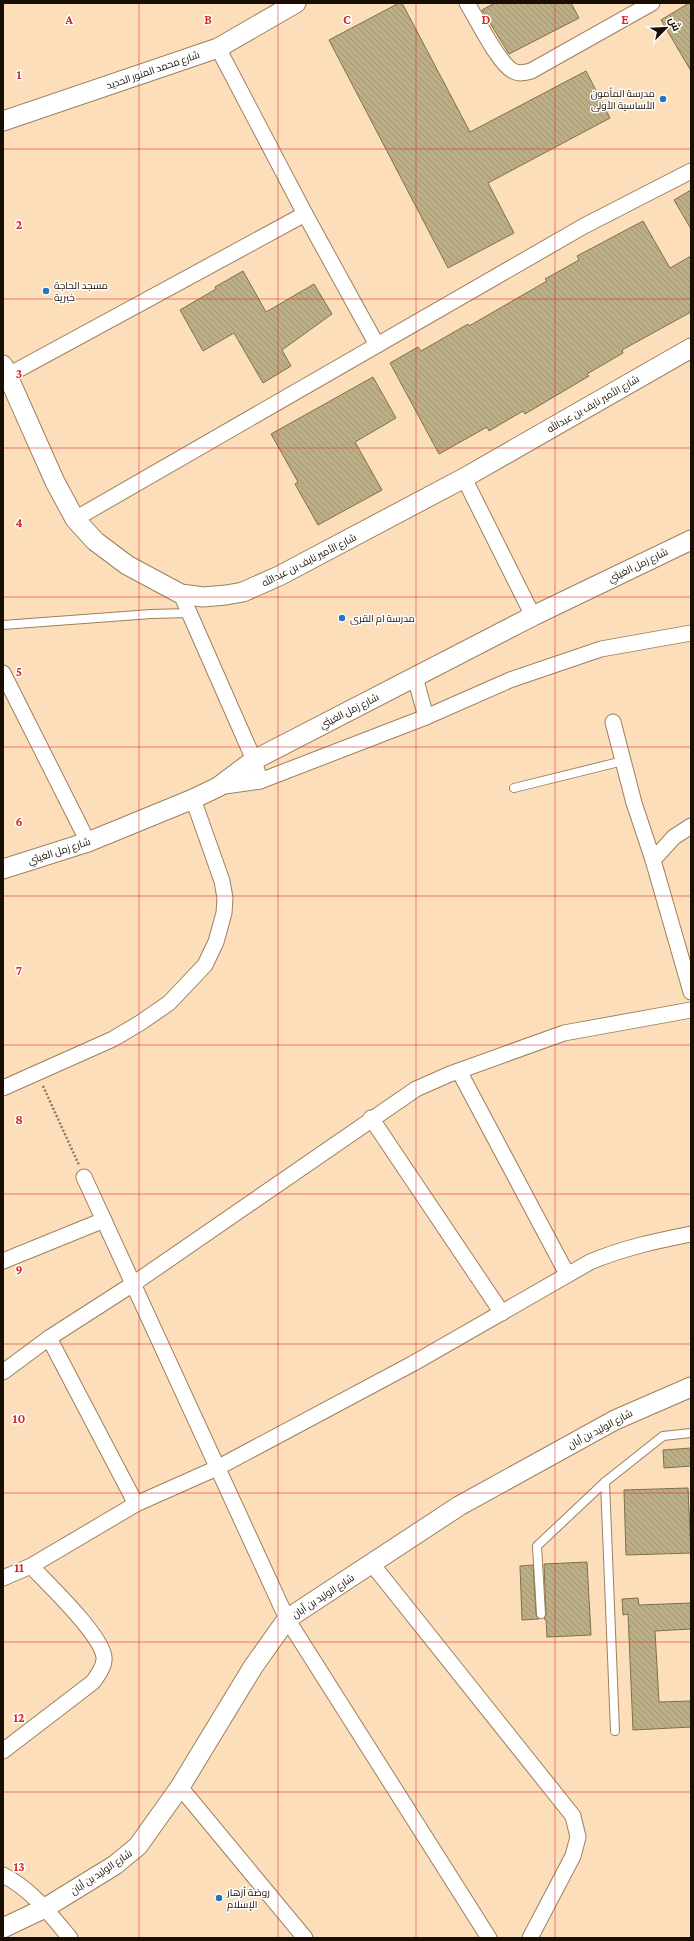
<svg xmlns="http://www.w3.org/2000/svg" width="694" height="1941" viewBox="0 0 694 1941" font-family="'Crimson Pro',Cairo,serif">
<style>
.building{fill:url(#building-back-hatch);stroke:#7e7149}
.lines{fill:none;stroke-linecap:round;stroke-linejoin:round}
.service-casing{stroke:#9c805e;stroke-width:10}
.minor-casing{stroke:#9c805e;stroke-width:17}
.tertiary-casing{stroke:#9c805e;stroke-width:21}
.path{stroke:#8c7860;stroke-width:2.5;stroke-dasharray:2 2;stroke-linecap:butt}
.service{stroke:#fff;stroke-width:8}
.minor{stroke:#fff;stroke-width:15}
.tertiary{stroke:#fff;stroke-width:19}
.grid{fill:none;stroke:#d62828;stroke-width:1;stroke-opacity:0.55}
.poi-dot{fill:#2275c3;stroke:#fff;stroke-width:1.5}
.labels{text-anchor:middle;dominant-baseline:central;stroke-width:3;stroke-linejoin:round;paint-order:stroke}
.street-label{font-size:10px;fill:#180e03;stroke:#fff}
.poi-label{font-size:10px;fill:#180e03;stroke:#fff;text-anchor:start}
.grid-label{font-size:13px;text-anchor:middle;font-weight:bold;fill:#d62828;stroke:#fff;stroke-width:3;stroke-linejoin:round;paint-order:stroke}
</style>
<defs>
<pattern id="building-back-hatch" width="6" height="6" patternUnits="userSpaceOnUse"><rect width="6" height="6" fill="#bdaf85"/><path d="M-1 5l2 2M0 0l6 6M5-1l2 2" fill="none" stroke="#a29571"/></pattern>
</defs>
<rect width="100%" height="100%" fill="#fddeba"/>
<!-- building -->
<g class="building">
<polygon points="399,3 402,3 470,132 586,71 610,118 488,183 514,233 448,268 329,40"/>
<polygon points="495,3 571,3 579,18 509,54 482,10"/>
<polygon points="689,3 691,3 691,71 661,20"/>
<polygon points="691,190 691,229 674,200"/>
<polygon points="643,221 670,268 691,256 691,312 622,350 623,353 587,374 589,376 525,414 523,411 489,431 487,427 439,454 390,363 418,347 421,351 468,324 469,326 547,281 545,279 579,260 577,256"/>
<polygon points="243,271 266,312 314,284 332,314 282,350 291,366 263,383 234,333 203,351 180,310 216,289 215,287"/>
<polygon points="373,377 396,418 355,442 382,490 318,525 295,484 298,482 271,434"/>
<polygon points="691,1448 691,1466 664,1468 663,1450"/>
<polygon points="688,1488 691,1553 626,1555 624,1490"/>
<polygon points="587,1562 591,1635 547,1637 546,1619 544,1619 546,1614 544,1564"/>
<polygon points="533,1565 536,1614 539,1619 522,1620 520,1566"/>
<polygon points="638,1598 639,1605 691,1603 691,1629 655,1631 659,1702 691,1701 691,1727 633,1730 628,1614 623,1615 622,1599"/>
</g>
<g class="lines">
<defs>
<g id="service">
<polyline points="3,625 151,614 189,613"/>
<polyline points="514,788 623,761"/>
<polyline points="605,1482 615,1731"/>
<polyline points="541,1614 537,1546 605,1482 663,1436 691,1433"/>
</g>
<g id="minor">
<path d="M467 3C477 19 498 63 513 71 519 74 524 73 531 71L652 3"/>
<polyline points="218,48 305,214 377,345"/>
<polyline points="3,378 305,214"/>
<polyline points="464,478 533,616"/>
<polyline points="75,519 584,226 691,171"/>
<polyline points="181,594 254,760 260,781"/>
<polyline points="3,673 88,842"/>
<polyline points="415,677 426,717"/>
<polyline points="613,722 634,803 653,860"/>
<polyline points="218,787 260,781 426,717 510,680 601,649 691,633"/>
<polyline points="691,826 674,837 653,860 691,992"/>
<polyline points="459,1071 567,1274"/>
<polyline points="3,1088 113,1039 140,1023 169,1003 205,965 216,942 224,913 225,898 222,881 193,799"/>
<polyline points="371,1118 502,1313"/>
<polyline points="84,1177 287,1619 489,1938"/>
<polyline points="3,1261 104,1220"/>
<polyline points="49,1338 136,1504"/>
<polyline points="3,1372 49,1338 133,1284 416,1089 450,1074 564,1033 691,1010"/>
<polyline points="372,1564 573,1816 578,1837 573,1856 530,1938"/>
<path d="M3 1578 31 1566 136 1504 217 1468 412 1364 590 1262C623 1248 656 1241 691 1234"/>
<path d="M3 1751 93 1682C98 1675 105 1666 104 1657 101 1634 48 1584 31 1566"/>
<polyline points="180,1787 305,1938"/>
<path d="M3 1875C31 1889 50 1914 70 1938"/>
</g>
<g id="tertiary">
<polyline points="3,121 218,48 296,3"/>
<polyline points="3,365 55,482 75,519 95,541 127,565 181,594 203,597 226,595 243,592 279,576 464,478 691,348"/>
<polyline points="3,869 88,842 193,799 218,787 254,760 533,616 691,540"/>
<polyline points="3,1928 45,1908 115,1865 138,1846 180,1787 253,1667 287,1619 459,1506 615,1420 691,1387"/>
</g>
</defs>
<!-- service casing -->
<use href="#service" class="service-casing"/>
<!-- minor casing -->
<use href="#minor" class="minor-casing"/>
<!-- tertiary casing -->
<use href="#tertiary" class="tertiary-casing"/>
<!-- path -->
<polyline class="path" points="43,1086 79,1165"/>
<!-- service -->
<use href="#service" class="service"/>
<!-- minor -->
<use href="#minor" class="minor"/>
<!-- tertiary -->
<use href="#tertiary" class="tertiary"/>
</g>
<!-- grid -->
<path class="grid" d="M139 3V1938M278 3V1938M416 3V1938M555 3V1938M3 149H691M3 299H691M3 448H691M3 597H691M3 747H691M3 896H691M3 1045H691M3 1194H691M3 1344H691M3 1493H691M3 1642H691M3 1792H691"/>
<!-- markers -->
<g class="poi-dot">
<circle cx="663" cy="99" r="4"/>
<circle cx="46" cy="291" r="4"/>
<circle cx="342" cy="618" r="4"/>
<circle cx="219" cy="1898" r="4"/>
</g>
<g class="labels">
<!-- street labels -->
<g class="street-label">
<text transform="translate(153 70) rotate(-19)">شارع محمد المنور الحديد</text>
<text transform="translate(593 404) rotate(-30)">شارع الأمير نايف بن عبدالله</text>
<text transform="translate(309 560) rotate(-27)">شارع الأمير نايف بن عبدالله</text>
<text transform="translate(638 565) rotate(-26)">شارع زمل الغيثي</text>
<text transform="translate(349 711) rotate(-27)">شارع زمل الغيثي</text>
<text transform="translate(59 851) rotate(-18)">شارع زمل الغيثي</text>
<text transform="translate(600 1429) rotate(-28)">شارع الوليد بن أبان</text>
<text transform="translate(323 1596) rotate(-33)">شارع الوليد بن أبان</text>
<text transform="translate(101 1872) rotate(-34)">شارع الوليد بن أبان</text>
</g>
<!-- poi labels -->
<g class="poi-label">
<text x="655" y="93" text-anchor="end">مدرسة المأمون<tspan x="655" dy="12">الأساسية الأولى</tspan></text>
<text x="54" y="285">مسجد الحاجة<tspan x="54" dy="12">خيرية</tspan></text>
<text x="350" y="618">مدرسة ام القرى</text>
<text x="227" y="1892">روضة أزهار<tspan x="227" dy="12">الإسلام</tspan></text>
</g>
</g>
<g class="grid-label">
<text x="69" y="24">A</text>
<text x="208" y="24">B</text>
<text x="347" y="24">C</text>
<text x="486" y="24">D</text>
<text x="625" y="24">E</text>
<text x="19" y="79">1</text>
<text x="19" y="229">2</text>
<text x="19" y="378">3</text>
<text x="19" y="527">4</text>
<text x="19" y="676">5</text>
<text x="19" y="826">6</text>
<text x="19" y="975">7</text>
<text x="19" y="1124">8</text>
<text x="19" y="1274">9</text>
<text x="19" y="1423">10</text>
<text x="19" y="1572">11</text>
<text x="19" y="1722">12</text>
<text x="19" y="1871">13</text>
</g>
<!-- border -->
<rect width="694" height="1941" fill="none" stroke="#180e03" stroke-width="8"/>
<!-- north arrow -->
<g transform="translate(666 28) rotate(66)" stroke="#ffffff" stroke-width="3" paint-order="stroke">
<path d="M0-3L7 15L0 10L-7 15Z" fill="#180e03"/>
<text y="-6" font-size="11" font-weight="bold" text-anchor="middle" fill="#180e03">ش</text>
</g>
</svg>
